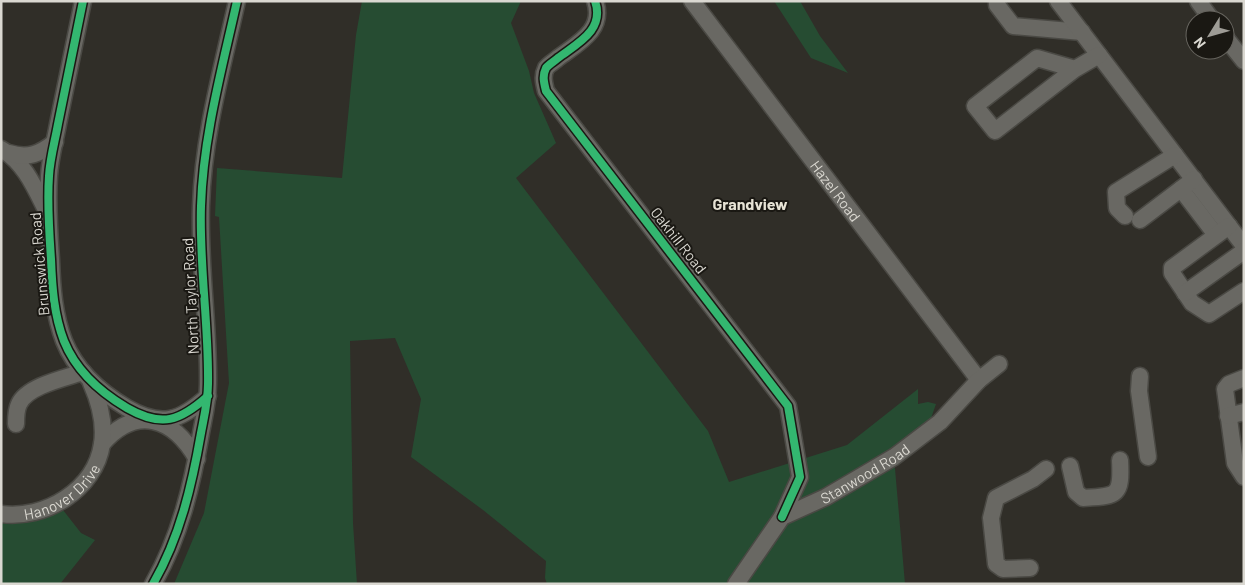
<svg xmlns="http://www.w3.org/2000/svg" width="1245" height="585" viewBox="0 0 1245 585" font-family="Barlow,sans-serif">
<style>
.green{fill:#264c32}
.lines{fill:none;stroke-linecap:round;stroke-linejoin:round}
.minor-casing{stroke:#4a4944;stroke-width:19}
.minor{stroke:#696863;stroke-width:16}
.cycleway-casing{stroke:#1a1813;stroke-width:11}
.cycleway{stroke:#33b770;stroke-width:8}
.labels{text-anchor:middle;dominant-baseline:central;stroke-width:4;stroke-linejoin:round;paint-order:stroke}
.street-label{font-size:15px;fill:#dad8d1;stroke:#1a1813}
.neighbourhood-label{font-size:16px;font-weight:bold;fill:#e7e3d5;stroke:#1a1813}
</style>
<rect width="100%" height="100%" fill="#302e28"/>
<!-- green -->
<g class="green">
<polygon points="362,1 521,1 511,23 529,71 534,93 556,143 516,178 708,431 729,482 847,445 918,389 918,404 928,402 936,404 929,424 894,457 905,584 547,584 545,578 546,561 483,510 411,457 421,399 395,338 350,341 353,523 357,584 174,584 204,513 229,383 219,217 215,216 217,168 342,178 356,35"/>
<polygon points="774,1 800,1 820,36 848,73 811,58"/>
<path d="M63 510 81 533 95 540 60 584H1V521C25 525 42 521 63 510Z"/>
</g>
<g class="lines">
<defs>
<g id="minor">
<path d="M83 1C75 42 66 83 58 124 55 141 50 158 49 176 47 204 49 231 51 259 52 287 54 315 64 341 76 371 100 392 127 408 162 428 180 421 208 396"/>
<path d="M595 1C605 30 578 43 558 58 555 61 549 64 546 68 542 76 544 83 546 91L788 406 800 477 782 517"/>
<path id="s1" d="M692 1 979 380"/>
<polyline points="997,1 997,5 1013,26 1082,32"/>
<polyline points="1058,1 1244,246"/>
<polyline points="1198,1 1212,20"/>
<polyline points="1225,37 1244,61"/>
<polyline points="1075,69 1037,58 975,106 995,131 1075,69 1099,55"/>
<path d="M1 149C24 161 36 190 47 212"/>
<path d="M9 153C28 159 40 154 55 142"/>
<polyline points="1181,189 1216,235"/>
<polyline points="1125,216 1117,208 1116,192 1175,155"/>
<polyline points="1140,220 1194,179"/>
<polyline points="1229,226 1172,268 1172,273 1192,303 1209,314 1244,291"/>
<polyline points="1185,293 1244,251"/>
<polyline points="1140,376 1139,391 1148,457"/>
<polyline points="1244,378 1229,384 1225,389 1235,463 1244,477"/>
<polyline points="1228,416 1244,412"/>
<path d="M16 424C16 417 16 410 19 404 27 386 65 378 83 372"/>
<path d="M102 444C136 405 173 417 197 459"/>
<path d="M1070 466 1076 492 1083 498C1117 496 1122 497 1120 460"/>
<path id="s2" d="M1 514C45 520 95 490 102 444 105 424 99 401 91 383"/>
<polyline points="1030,568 1003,569 996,564 991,518 996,498 1033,479 1046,469"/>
<path d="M153 584C180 537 192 485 201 433 204 417 208 401 208 384 209 325 199 266 201 206 203 137 222 69 237 1"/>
<path id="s3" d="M736 584 782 517 826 497 894 457 940 422 979 380 999 364"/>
</g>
</defs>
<!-- minor casing -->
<use href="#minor" class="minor-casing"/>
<!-- minor -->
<use href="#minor" class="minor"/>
<defs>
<g id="cycleway">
<path d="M83 1C75 42 66 83 58 124 55 141 50 158 49 176 47 204 49 231 51 259 52 287 54 315 64 341 76 371 100 392 127 408 162 428 180 421 208 396"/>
<path d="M595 1C605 30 578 43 558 58 555 61 549 64 546 68 542 76 544 83 546 91L788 406 800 477 782 517"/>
<path d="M153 584C180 537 192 485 201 433 204 417 208 401 208 384 209 325 199 266 201 206 203 137 222 69 237 1"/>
</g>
</defs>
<!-- cycleway casing -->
<use href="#cycleway" class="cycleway-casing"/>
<!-- cycleway -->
<use href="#cycleway" class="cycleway"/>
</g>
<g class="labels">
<!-- street labels -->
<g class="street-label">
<text stroke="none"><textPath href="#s1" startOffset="238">Hazel Road</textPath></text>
<text transform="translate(679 240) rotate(52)">Oakhill Road</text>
<text transform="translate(39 264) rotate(-95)">Brunswick Road</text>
<text transform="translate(190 296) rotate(-93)">North Taylor Road</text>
<text stroke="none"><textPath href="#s3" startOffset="175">Stanwood Road</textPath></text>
<text stroke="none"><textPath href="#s2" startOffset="68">Hanover Drive</textPath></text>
</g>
<!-- neighbourhood labels -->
<g class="neighbourhood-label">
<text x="750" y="203">Grandview</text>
</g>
</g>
<!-- border -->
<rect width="1245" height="585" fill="none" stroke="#dad8d1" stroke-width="5"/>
<!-- north arrow -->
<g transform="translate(1210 35) rotate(233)"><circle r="24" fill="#1a1813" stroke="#67655f"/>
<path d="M0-4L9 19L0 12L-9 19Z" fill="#9e9c96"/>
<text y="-8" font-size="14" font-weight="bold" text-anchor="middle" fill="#dad8d1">N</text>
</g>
</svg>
